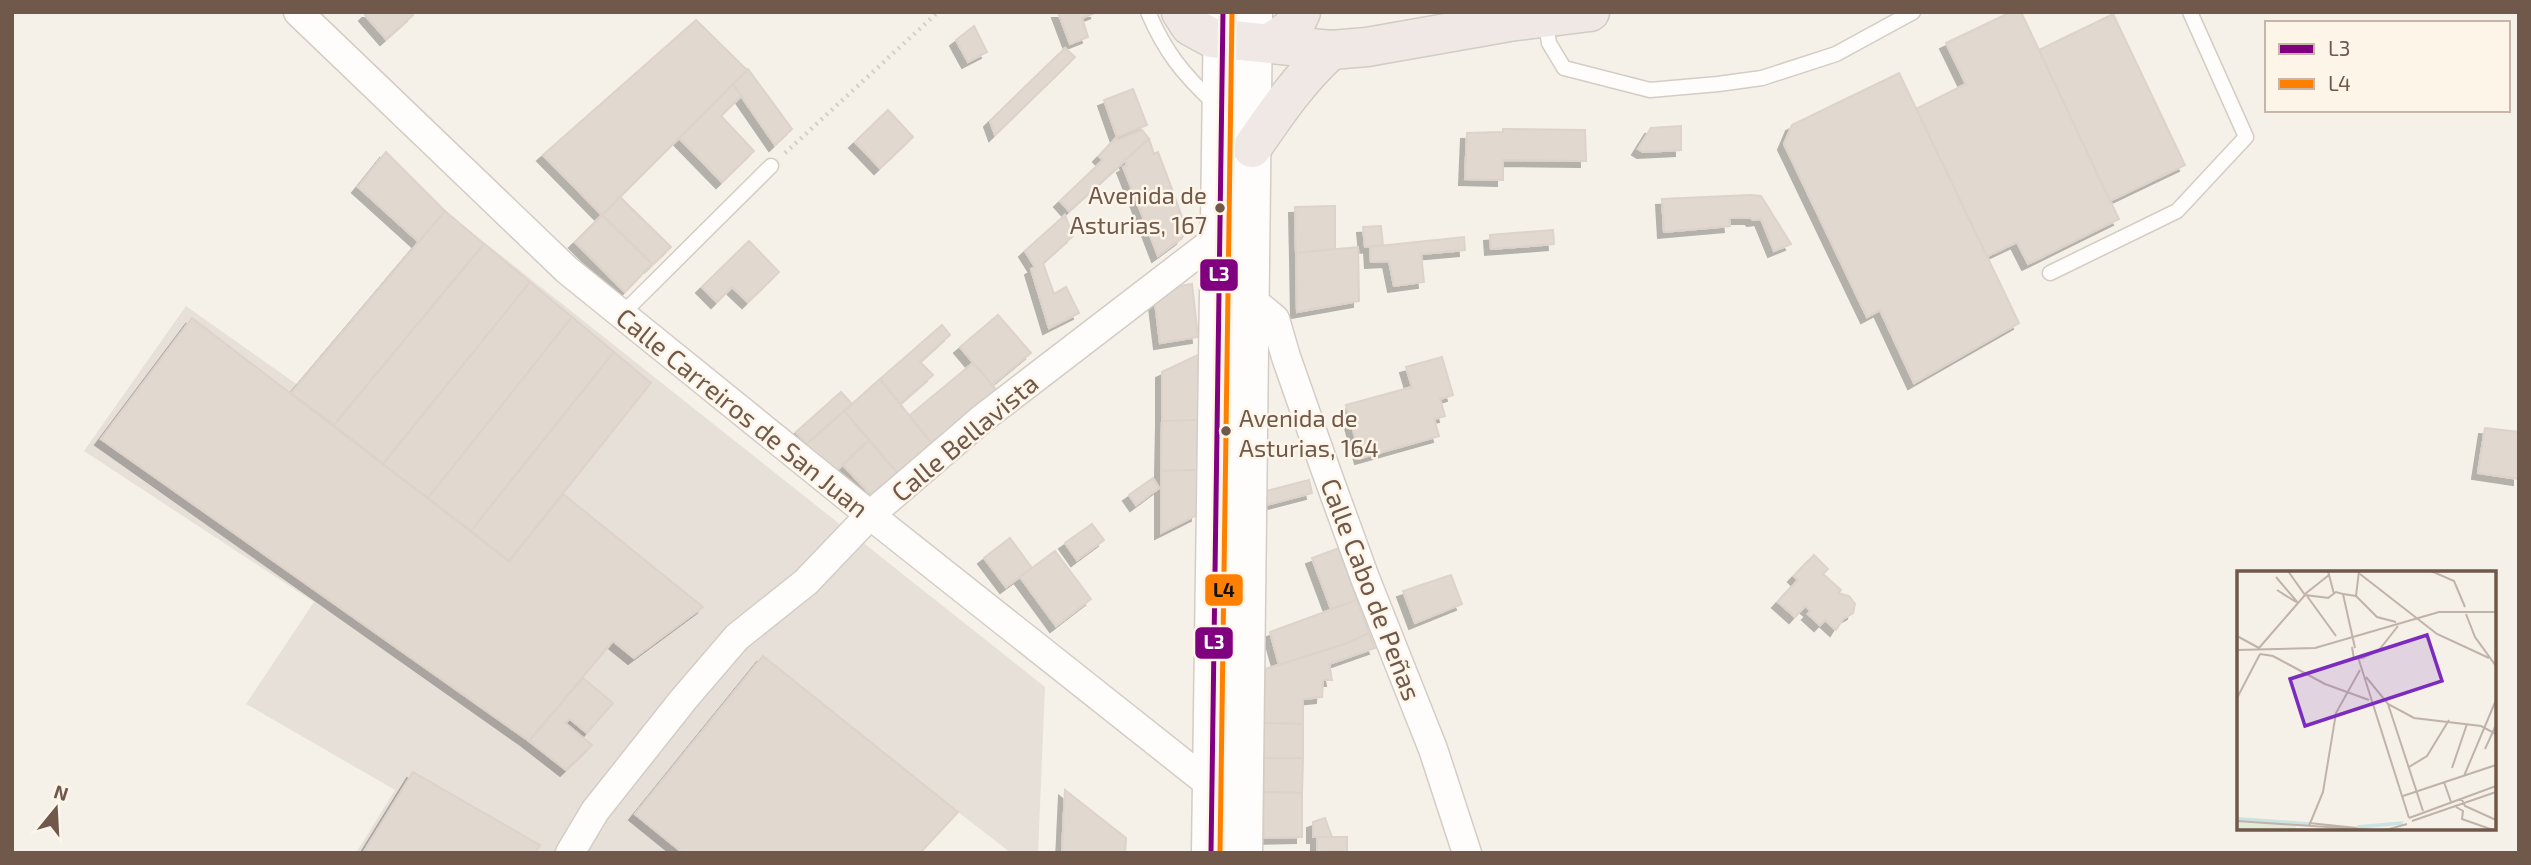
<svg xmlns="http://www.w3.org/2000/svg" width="2531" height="865" viewBox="0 0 2531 865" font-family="'Exo 2',sans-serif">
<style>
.industrial{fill:#e7e0d9}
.building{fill:#e1d8d0;stroke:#ddd3cb;stroke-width:2;filter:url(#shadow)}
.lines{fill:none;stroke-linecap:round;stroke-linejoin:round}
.lane-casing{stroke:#d4ccc5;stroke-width:17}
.street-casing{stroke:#d4ccc5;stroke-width:31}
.secondary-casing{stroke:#d4ccc5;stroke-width:41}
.highway-casing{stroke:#d3cbc5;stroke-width:41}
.path{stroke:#d6cfca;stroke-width:4.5;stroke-dasharray:2 5;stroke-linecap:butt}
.lane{stroke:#fefdfc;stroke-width:14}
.street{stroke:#fefdfc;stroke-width:28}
.secondary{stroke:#fefdfc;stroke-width:38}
.highway{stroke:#efe8e4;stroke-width:38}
.bus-1-casing{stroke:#fdf5e8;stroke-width:10}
.bus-2-casing{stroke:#fdf5e8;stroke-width:10}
.bus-1{stroke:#800080;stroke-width:5}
.bus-2{stroke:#ff8000;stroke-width:5}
.bus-dot{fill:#70584b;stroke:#fdf5e8;stroke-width:2.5}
.labels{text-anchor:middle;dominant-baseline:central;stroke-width:5;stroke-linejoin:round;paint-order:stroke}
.bus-label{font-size:24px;fill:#70584b;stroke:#fdf5e8;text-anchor:end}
.street-label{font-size:26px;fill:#70584b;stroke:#fdf5e8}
.inset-river{fill:none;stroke:#cbe2e4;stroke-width:3.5}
.inset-road{fill:none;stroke:#c0b3a9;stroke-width:2}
.view{fill:#7b2cbf;fill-opacity:0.15;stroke:#7b2cbf;stroke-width:3.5}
.inset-edge{fill:none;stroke:#70584b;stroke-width:3.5}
.line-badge{stroke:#fdf5e8;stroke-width:2.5}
.badge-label{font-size:19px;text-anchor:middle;font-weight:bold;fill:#fff}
.pale-badge-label{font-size:19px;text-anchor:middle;font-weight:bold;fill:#111}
</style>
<defs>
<filter id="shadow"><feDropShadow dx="-6" dy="6" stdDeviation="0" flood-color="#0004"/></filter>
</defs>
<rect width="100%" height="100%" fill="#f5f0e8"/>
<!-- industrial -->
<polygon class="industrial" points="445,211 1045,687 1038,853 1011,853 958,812 920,853 356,853 395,790 246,704 314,602 84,451 186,306 298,385"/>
<!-- building -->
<g class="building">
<polygon points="368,12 411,12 413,15 386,39 365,15"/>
<polygon points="1058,12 1097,12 1082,18 1088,37 1070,44"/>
<polygon points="2011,12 2021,12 2119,219 2028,264 2017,242 1986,257 1916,109 1966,84 1946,43"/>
<polygon points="2113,14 2185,165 2110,201 2039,50"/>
<polygon points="696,20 747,70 602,215 543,155"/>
<polygon points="974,26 987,52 968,62 956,40"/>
<polygon points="1065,48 1075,57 995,135 990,121"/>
<polygon points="748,69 792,129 775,145 733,84"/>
<polygon points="1899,73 2019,323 1914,383 1880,310 1867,317 1784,144 1792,125"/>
<polygon points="733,84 741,96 721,116 754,151 722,182 679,138"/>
<polygon points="1133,89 1147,125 1117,137 1104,100"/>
<polygon points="888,110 913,137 880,168 855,142"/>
<polygon points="1681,126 1681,150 1643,152 1638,149 1651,128"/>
<polygon points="1503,129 1585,130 1586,161 1503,160 1503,180 1465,179 1467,133 1503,132"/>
<polygon points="1142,130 1149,139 1069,211 1060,201 1103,160 1099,156 1117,137 1118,140"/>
<polygon points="1149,139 1154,154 1158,152 1172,189 1139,207 1123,167 1127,165 1125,160"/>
<polygon points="386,152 445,211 419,242 358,187"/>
<polygon points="1172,189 1186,229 1182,238 1158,256 1139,207"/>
<polygon points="1750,195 1761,196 1791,244 1774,251 1761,219 1753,220 1751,218 1729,218 1730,226 1664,232 1662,199"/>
<polygon points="620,197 671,247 650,267 652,264 602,215"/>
<polygon points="1335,206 1335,249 1296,253 1295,207"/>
<polygon points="445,211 484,244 334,425 291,393"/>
<polygon points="602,215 652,264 625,292 575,242"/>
<polygon points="1065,215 1073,236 1043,263 1054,294 1066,287 1079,313 1049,328 1031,269 1035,267 1025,251"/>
<polygon points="1381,226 1383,245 1365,247 1363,227"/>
<polygon points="1553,230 1554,244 1491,249 1490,235"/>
<polygon points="1464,237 1465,250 1421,254 1424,282 1394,286 1389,261 1371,262 1370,247"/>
<polygon points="749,241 779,272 748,302 732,287 717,302 702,287"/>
<polygon points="484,244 530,282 383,464 334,425"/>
<polygon points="1358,247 1359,301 1297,312 1296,253"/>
<polygon points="530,282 572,317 428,498 383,464"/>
<polygon points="1192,284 1198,337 1160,343 1154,294 1156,290"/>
<polygon points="998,315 1031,353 992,385 960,347"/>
<polygon points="572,317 614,352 471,531 428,498"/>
<polygon points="192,318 509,561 563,494 703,607 634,658 613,641 529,741 101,439"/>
<polygon points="942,325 950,335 920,362 933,375 900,404 880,379"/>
<polygon points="614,352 651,383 509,561 471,531"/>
<polygon points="1198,355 1198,420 1162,421 1162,372"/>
<polygon points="1442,357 1453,395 1440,399 1445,416 1434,419 1439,436 1361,458 1346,405 1412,387 1406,367"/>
<polygon points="973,363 997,391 933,445 909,416"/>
<polygon points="880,379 933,445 898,474 844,411"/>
<polygon points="841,392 852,404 807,444 796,432"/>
<polygon points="844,411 869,440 835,472 800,450"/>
<polygon points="1198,420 1197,470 1161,471 1162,421"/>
<polygon points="2485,428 2519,432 2519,479 2478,473"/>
<polygon points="869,440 898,474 872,496 843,465"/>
<polygon points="1197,470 1197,515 1161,533 1161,471"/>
<polygon points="1153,478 1159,488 1136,505 1129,495"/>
<polygon points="1309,480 1312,493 1266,505 1266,491"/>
<polygon points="1092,524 1104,540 1077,560 1065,543"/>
<polygon points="1010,538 1032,568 1006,587 984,558"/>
<polygon points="1339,548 1357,600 1331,609 1312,558"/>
<polygon points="1055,551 1091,599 1056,626 1020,577"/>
<polygon points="1814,555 1828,569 1823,574 1841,590 1838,593 1849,596 1855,604 1853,613 1843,619 1836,630 1825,620 1820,625 1808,614 1811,611 1805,606 1795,617 1778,602 1798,580 1794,576"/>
<polygon points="1451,575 1462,604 1415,623 1403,591"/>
<polygon points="1357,600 1369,633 1345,644 1279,665 1270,632"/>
<polygon points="1369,633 1375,648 1329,664 1332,680 1323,680 1322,697 1303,699 1303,724 1264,723 1265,669 1345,644"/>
<polygon points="763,656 958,812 920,853 683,853 635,814"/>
<polygon points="583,678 613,703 587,733 570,719 565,723 592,745 566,770 529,741"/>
<polygon points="1264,723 1303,724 1303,758 1264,758"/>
<polygon points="1264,758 1303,758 1302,793 1264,792"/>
<polygon points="413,772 540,845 535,853 363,853"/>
<polygon points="1065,790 1126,838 1125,853 1062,853"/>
<polygon points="1264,792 1302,793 1302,837 1264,838"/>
<polygon points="1325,818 1332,837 1313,837 1313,822"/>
<polygon points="1317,837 1347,837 1347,851 1317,852"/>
</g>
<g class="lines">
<defs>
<g id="lane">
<path d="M1148 12C1165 52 1183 74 1214 103"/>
<polyline points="1545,20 1549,43 1564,68 1650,90 1718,84 1762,78 1836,54 1913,12"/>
<polyline points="2050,273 2177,211 2246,137 2190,12"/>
<polyline points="622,314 771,166"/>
</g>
<g id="street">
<polyline points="298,12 567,270 870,515 1212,786"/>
<polyline points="1248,297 1275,319 1286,357 1325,468 1365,578 1433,749 1467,853"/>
<polyline points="570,853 595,811 683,700 737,637 806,582 870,515 983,418 1220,236"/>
</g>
<g id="secondary">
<polyline points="1211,853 1223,12"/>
<polyline points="1243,853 1253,12"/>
</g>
<g id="highway">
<polyline points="1181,12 1190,26 1212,38 1331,50 1367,47 1509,22 1590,12"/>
<path d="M1269 43C1283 35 1295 28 1301 12"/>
<path d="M1252 148C1276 113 1299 79 1331 50"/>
</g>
</defs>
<!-- lane casing -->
<use href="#lane" class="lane-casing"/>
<!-- street casing -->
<use href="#street" class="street-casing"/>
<!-- secondary casing -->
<use href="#secondary" class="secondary-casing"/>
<!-- highway casing -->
<use href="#highway" class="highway-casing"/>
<!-- path -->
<polyline class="path" points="785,153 938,12"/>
<!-- lane -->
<use href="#lane" class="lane"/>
<!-- street -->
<use href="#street" class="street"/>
<!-- secondary -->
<use href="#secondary" class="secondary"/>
<!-- highway -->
<use href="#highway" class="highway"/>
<defs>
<polyline id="bus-1" points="1211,853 1223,12"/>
<polyline id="bus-2" points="1220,853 1232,12"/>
</defs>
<!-- bus-1 casing -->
<use href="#bus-1" class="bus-1-casing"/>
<!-- bus-2 casing -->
<use href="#bus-2" class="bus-2-casing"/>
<!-- bus-1 -->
<use href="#bus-1" class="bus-1"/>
<!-- bus-2 -->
<use href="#bus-2" class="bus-2"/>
</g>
<!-- markers -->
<g class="bus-dot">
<circle cx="1220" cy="208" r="6"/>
<circle cx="1226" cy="431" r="6"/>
</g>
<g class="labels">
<!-- bus labels -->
<g class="bus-label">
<text x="1207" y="194">Avenida de<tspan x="1207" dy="30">Asturias, 167</tspan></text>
<text x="1239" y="417" text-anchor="start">Avenida de<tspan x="1239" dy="30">Asturias, 164</tspan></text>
</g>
<!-- street labels -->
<g class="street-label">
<text transform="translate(743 412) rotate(39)">Calle Carreiros de San Juan</text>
<text transform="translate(964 437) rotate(-40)">Calle Bellavista</text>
<text transform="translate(1372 589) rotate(69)">Calle Cabo de Peñas</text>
</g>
</g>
<!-- overview -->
<g transform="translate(2237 571)">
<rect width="259" height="259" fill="#f5f0e8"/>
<path d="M0 246 59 250V259H0Z" fill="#e1ead4"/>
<path class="inset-river" d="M0 248 73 253M120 256 166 252"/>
<path class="inset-road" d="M51 0 68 24 92 27M91 0 97 23M194 0 217 10 228 36M123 3 200 63 252 87M39 6 61 32M40 19 59 31M68 23 92 4M106 23 119 25 140 46 159 51M70 25 99 65M119 25 122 0M91 27 99 21 106 23 118 77M229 43 238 66 259 95M0 65 22 77M115 76 117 88 126 87 142 79 161 55M22 77 68 24M0 79 78 77 202 41H259M23 83 36 85 88 113 132 129M121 86 172 247M129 106 151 133 177 147 244 155 259 163M0 127 23 83M151 133 186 240M248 178 259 154M172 196 190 185 212 149M215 197 230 153M227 205 259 129M207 211 214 231M166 225 259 194M224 227 228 235 259 249M219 236 226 240 225 248 256 259M172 247 259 215M0 250 135 259M175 250 259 221M72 252 120 257M72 255 86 221 99 142 123 99M149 259 170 253"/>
<path class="view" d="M190 64 205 110 68 155 53 108Z"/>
<rect width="259" height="259" class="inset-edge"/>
</g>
<g class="line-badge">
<rect x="1199" y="258" width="40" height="34" rx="7" fill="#800080"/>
<rect x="1204" y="573" width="40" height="34" rx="7" fill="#ff8000"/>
<rect x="1194" y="626" width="40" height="34" rx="7" fill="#800080"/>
</g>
<g class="badge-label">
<text x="1219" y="281">L3</text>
<text x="1214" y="649">L3</text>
</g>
<g class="pale-badge-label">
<text x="1224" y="597">L4</text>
</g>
<!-- border -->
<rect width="2531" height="865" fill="none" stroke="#70584b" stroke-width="28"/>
<!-- legend -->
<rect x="2265" y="21" width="245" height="91" fill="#fdf5e8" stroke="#c5b6a9" stroke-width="2"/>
<rect x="2279" y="44" width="35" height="10" fill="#800080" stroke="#c5b6a9" stroke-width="2"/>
<text x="2328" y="56" font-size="21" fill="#70584b">L3</text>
<rect x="2279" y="79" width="35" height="10" fill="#ff8000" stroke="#c5b6a9" stroke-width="2"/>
<text x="2328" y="91" font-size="21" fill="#70584b">L4</text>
<!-- north arrow -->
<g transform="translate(56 809) rotate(18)" stroke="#fdf5e8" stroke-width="5" paint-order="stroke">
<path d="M0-5L12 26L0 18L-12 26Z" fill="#70584b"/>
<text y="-10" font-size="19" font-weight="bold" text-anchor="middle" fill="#70584b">N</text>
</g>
</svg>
